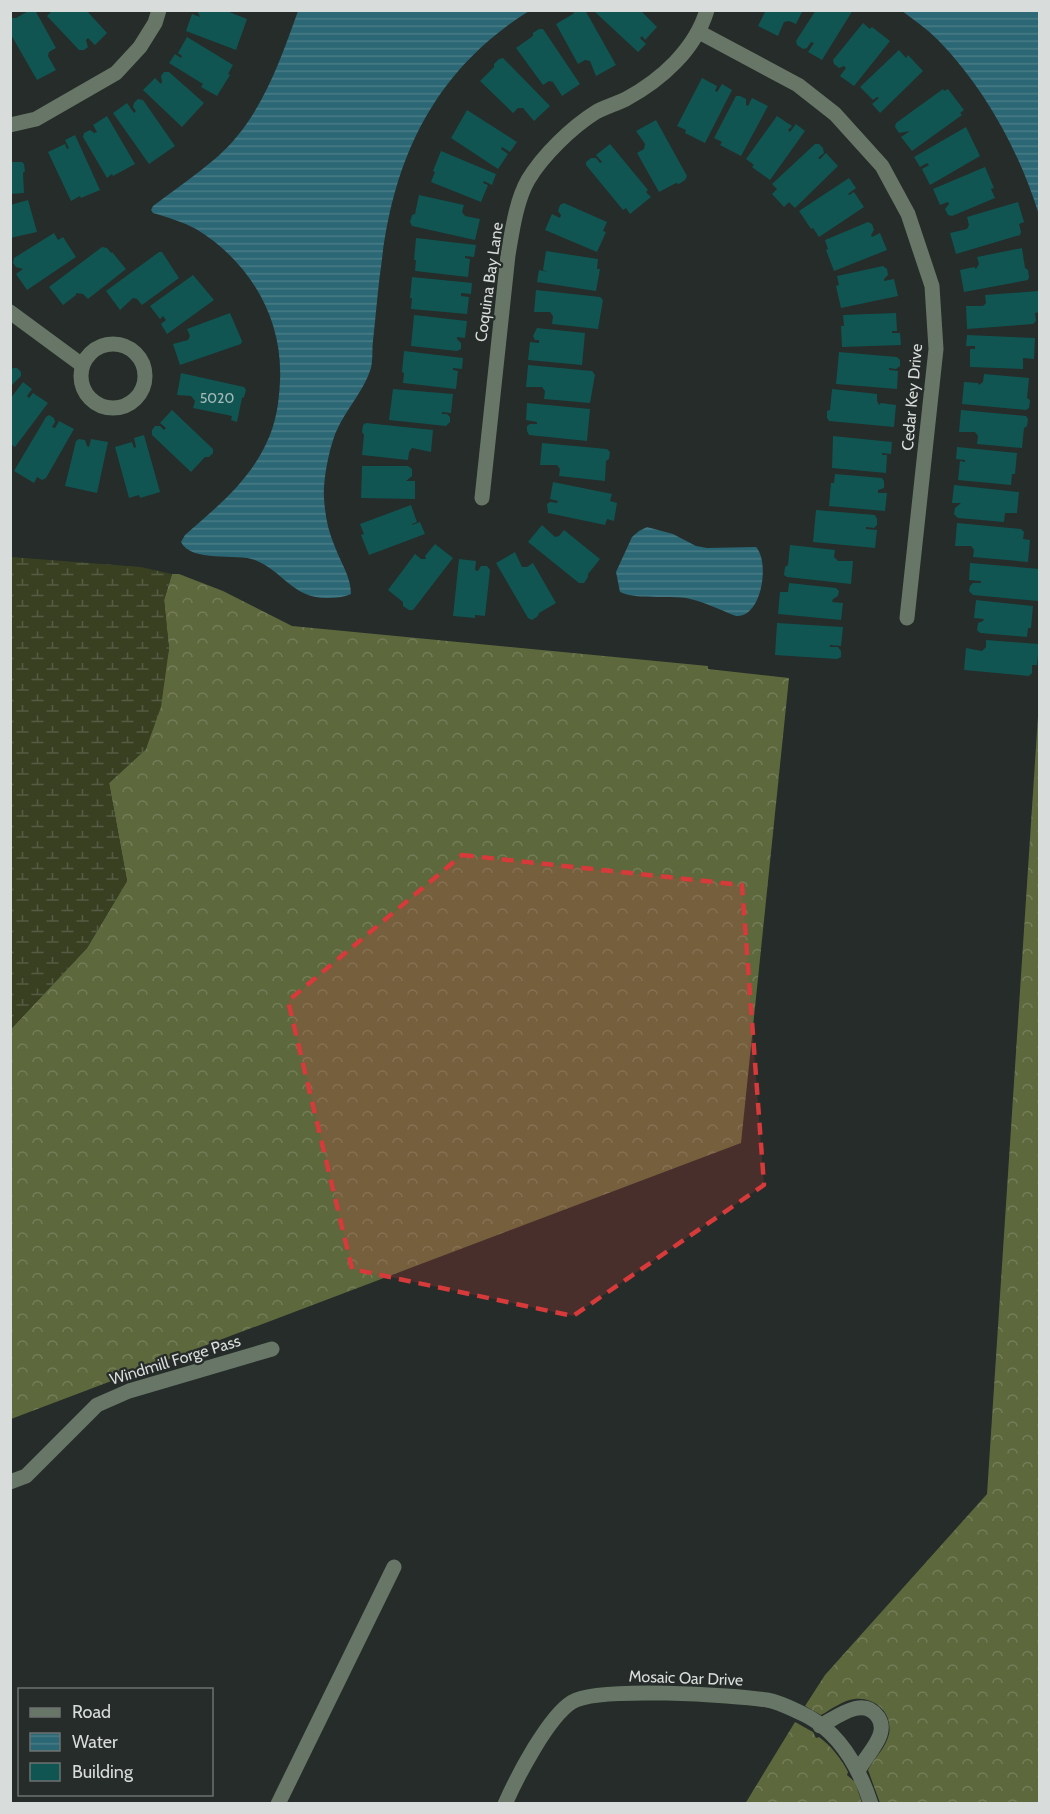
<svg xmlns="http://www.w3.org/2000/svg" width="1050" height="1814" viewBox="0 0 1050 1814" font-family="Cabin,sans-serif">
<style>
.forest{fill:url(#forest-crowns)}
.wetland{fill:url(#wetland-marsh)}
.water{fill:url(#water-rules)}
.building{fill:#105552}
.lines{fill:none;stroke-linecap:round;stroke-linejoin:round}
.minor{stroke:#677666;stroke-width:15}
.marked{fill:#d63a3a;fill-opacity:0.2;stroke:#d63a3a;stroke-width:4.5;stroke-dasharray:12 8;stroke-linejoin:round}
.labels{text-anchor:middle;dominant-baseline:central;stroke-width:4.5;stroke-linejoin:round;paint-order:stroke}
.number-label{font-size:14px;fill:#a6bab8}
.street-label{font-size:16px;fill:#d8dcda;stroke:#252c29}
</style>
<defs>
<pattern id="forest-crowns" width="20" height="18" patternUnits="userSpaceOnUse" patternTransform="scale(1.5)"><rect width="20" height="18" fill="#5d683d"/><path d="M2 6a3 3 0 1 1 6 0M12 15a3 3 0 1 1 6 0" fill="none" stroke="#747d58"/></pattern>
<pattern id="wetland-marsh" width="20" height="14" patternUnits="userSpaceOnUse" patternTransform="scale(1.5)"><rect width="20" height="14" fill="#394022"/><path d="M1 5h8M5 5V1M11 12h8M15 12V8" fill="none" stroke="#555b42"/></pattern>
<pattern id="water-rules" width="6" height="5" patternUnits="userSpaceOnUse" patternTransform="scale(1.5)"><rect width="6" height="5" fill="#2b6774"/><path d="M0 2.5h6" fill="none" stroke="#497c87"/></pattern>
</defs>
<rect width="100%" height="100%" fill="#252c29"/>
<!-- forest -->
<g class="forest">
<polygon points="172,574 179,574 223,591 292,626 708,666 708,669 789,678 741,1143 11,1419 11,1029 87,948 127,881 109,783 146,749 169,649 164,600"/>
<path d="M1039 701V1803H880L868 1770C874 1758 886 1748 889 1734 893 1713 875 1697 855 1699 843 1700 832 1709 821 1715L805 1706 825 1675 987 1494Z"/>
<path d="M795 1722 813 1732 816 1738 819 1737C831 1746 841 1758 848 1772L847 1775 855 1782 862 1803 745 1804Z"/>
</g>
<!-- wetland -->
<polygon class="wetland" points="11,557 141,567 172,574 164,600 169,649 161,707 146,749 109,783 127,881 87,948 11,1029"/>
<!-- water -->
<g class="water">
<path d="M298 11H529C437 69 395 153 382 259 378 286 376 314 373 341 372 349 373 359 371 368 364 391 346 409 336 432 329 449 323 480 324 498 325 515 328 531 335 547 341 563 351 577 351 594 344 597 336 598 328 598 293 599 283 571 255 560 237 553 191 563 181 542L185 535C216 508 248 482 266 444 276 424 279 403 280 381 283 318 250 262 196 229 183 222 167 217 153 213L151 210 153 206C174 190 196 175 216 158 260 120 279 64 298 11Z"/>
<path d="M902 11H1039V215C1020 152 984 87 938 40 927 29 914 20 902 11Z"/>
<path d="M647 527 673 534 696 546 707 548 756 547C770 562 762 618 736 616 720 610 703 601 686 598 667 595 637 600 620 592L616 572 632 537 639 531Z"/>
</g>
<!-- building -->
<g class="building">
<polygon points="30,10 35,10 56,48 49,52 48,56 56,70 37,80 10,33 10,18 16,18"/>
<polygon points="53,10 86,10 107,33 95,45 88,38 86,40 88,47 84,50 79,50 47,16"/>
<polygon points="197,10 224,10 247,19 236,50 186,31 192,14 200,17"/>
<polygon points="575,10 585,10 616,65 596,76 590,61 585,60 578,64 556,24 573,14"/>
<polygon points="596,10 640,10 657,27 645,40 642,36 640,38 646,44 638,52 595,12"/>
<polygon points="766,10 803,10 796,24 789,21 784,22 778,36 758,26"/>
<polygon points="816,10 853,10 822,60 808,52 814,43 811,42 807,48 803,49 797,45 796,41"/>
<polygon points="863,23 870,29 872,27 890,41 854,86 840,76 846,68 844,66 839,68 834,64 833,60"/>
<polygon points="539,29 543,29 580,84 562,96 553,82 549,81 543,85 516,48 533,36 533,33"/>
<polygon points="187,37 233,65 228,74 230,75 217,96 201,87 203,84 169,63 175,54 181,58 182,56 178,53"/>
<polygon points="899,50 906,58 908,55 923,71 880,113 872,104 879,98 877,97 873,100 860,87"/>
<polygon points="503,58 550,106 534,121 523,108 518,108 513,113 480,81 494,67 494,64 499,59"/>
<polygon points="164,72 169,72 204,103 182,127 143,90 155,78 161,84 162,82 161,76"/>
<polygon points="702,78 717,86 715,91 717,92 722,84 732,90 705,143 685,133 686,130 677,126"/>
<polygon points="943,89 944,91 948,89 964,110 960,113 962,115 912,151 901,137 910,131 899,133 895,127 896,123"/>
<polygon points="736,96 740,96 746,99 746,105 748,106 752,98 768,106 741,156 720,145 722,142 714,138"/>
<polygon points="138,99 143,100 175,146 149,164 113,113 127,103 134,113 136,111 133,107 134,103"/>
<polygon points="467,110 517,142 510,152 502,147 501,149 508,154 498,169 451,138"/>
<polygon points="107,116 135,164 113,176 112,174 107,178 83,137 84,133 90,130 94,133 97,132 93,125"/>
<polygon points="777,116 792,126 788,130 790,132 796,124 805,131 770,180 752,167 754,165 746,159"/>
<polygon points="656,120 687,176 685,180 679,184 676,183 659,192 637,153 644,149 645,144 636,131"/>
<polygon points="966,127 980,156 930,185 922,169 929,165 927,163 920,167 914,157"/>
<polygon points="75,135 100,190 81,198 80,196 71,201 48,152 65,144 67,149 69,148 65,140"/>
<polygon points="610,144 648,190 646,192 651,197 630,214 626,208 623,210 586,165 586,162 591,158 596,158 600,163 602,162 596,155"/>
<polygon points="815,144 819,144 823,148 824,153 818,158 820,159 826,153 838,166 795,208 789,202 784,207 772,194 777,189 772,184"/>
<polygon points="441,151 496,174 492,185 484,181 483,183 488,185 481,202 431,182 435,172 433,171"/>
<polygon points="10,162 22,162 24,164 25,171 23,173 24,193 10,194"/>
<polygon points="985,167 994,188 991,189 995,198 952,216 948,215 945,209 949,204 948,202 940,205 933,189"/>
<polygon points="849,178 856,188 848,194 849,195 854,192 864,207 819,237 813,228 811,229 799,211"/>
<polygon points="419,195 464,205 462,212 465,216 480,219 475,240 412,226 410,222 412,215 415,214"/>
<polygon points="28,200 37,232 10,238 10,205"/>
<polygon points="1018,202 1024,222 1019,224 1021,232 1020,235 956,254 950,233 967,229 969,225 967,217"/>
<polygon points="564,203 607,222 603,231 606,232 597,252 545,230 552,214 560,218 561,215 558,211 560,205"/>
<polygon points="868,222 872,224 874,230 871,235 872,237 880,233 887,250 834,271 826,250 828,249 825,240"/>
<polygon points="54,233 58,240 63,237 76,257 27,290 16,274 23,269 16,267 13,263 14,258"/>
<polygon points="416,238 476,245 474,257 465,256 465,258 470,259 468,277 415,271 416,260 414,260"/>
<polygon points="102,247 107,248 111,253 112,252 126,269 88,299 83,294 76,293 76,295 63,305 49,287"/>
<polygon points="1022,248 1025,268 1028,270 1029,277 1028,280 964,292 960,270 974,267 976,269 979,264 977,257"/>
<polygon points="546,251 598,259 597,269 600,269 596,291 537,282 539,270 548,272 543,270"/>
<polygon points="159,252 162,252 179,278 142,305 137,299 133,298 120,310 106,291"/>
<polygon points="883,266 887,269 888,275 884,279 884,281 894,279 898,296 841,308 836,286 839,285 837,276"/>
<polygon points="193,275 214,300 167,334 161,324 166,320 163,316 160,319 150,306"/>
<polygon points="412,277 472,283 471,294 461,293 461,296 469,297 467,314 411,309 412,298 410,298"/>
<polygon points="536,290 600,297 603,300 598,329 552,324 553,316 550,312 534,312"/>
<polygon points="1039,291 1040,312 1035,313 1036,321 1033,324 967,329 966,306 983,306 986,303 985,295"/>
<polygon points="230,313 242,341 241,344 180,365 173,344 188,340 190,336 187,329"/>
<polygon points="896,313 897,331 892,331 892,333 900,333 901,345 842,347 841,326 844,326 843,315"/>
<polygon points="414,315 467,321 465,338 457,337 457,339 461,343 461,349 457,351 411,346"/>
<polygon points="537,328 585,333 582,365 528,360 530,342 539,343 539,340 535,340 533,336"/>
<polygon points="967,335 1035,338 1034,359 1023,358 1023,369 970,367 970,349 975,349 975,346 966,346"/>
<polygon points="404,351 463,358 462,369 453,368 453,370 458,371 456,389 403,383 404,373 402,372"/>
<polygon points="839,352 897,357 900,360 900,366 896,369 889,368 889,370 898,371 897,389 836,384"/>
<polygon points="528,365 592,371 595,375 590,403 544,399 545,391 542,387 526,387"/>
<polygon points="13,368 17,368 21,372 21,376 10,387 10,371"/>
<polygon points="181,373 244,387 246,390 244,397 242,398 237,422 231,420 232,416 193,408 195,401 191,396 177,395"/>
<polygon points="984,374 1029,378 1027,398 1030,400 1029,408 1026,410 962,404 964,382 978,383 979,385 983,382"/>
<polygon points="23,382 32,389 27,396 29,398 33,393 48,403 15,447 10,444 10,399"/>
<polygon points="393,389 453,394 451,413 442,412 442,414 447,414 450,417 450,422 446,426 389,420"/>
<polygon points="832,389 877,394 877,401 879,405 881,403 896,405 894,427 829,421 827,418 827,411 830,410"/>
<polygon points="527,403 590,409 587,441 529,435 527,431 527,426 530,424 537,424 537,422 526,420"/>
<polygon points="172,410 213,449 213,453 209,457 205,457 191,472 152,435 152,430 155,426 160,426 164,430 166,428 160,423"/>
<polygon points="961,410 1026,416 1028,419 1027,426 1024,428 1022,448 977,444 978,436 975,432 959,432"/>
<polygon points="49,415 54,418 55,422 52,427 55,428 59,421 74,429 46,478 42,480 37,477 34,483 14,471 46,417"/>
<polygon points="366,423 433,430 431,452 412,448 409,452 408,460 362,455 364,435 362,432 363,425"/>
<polygon points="144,435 160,492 140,498 139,495 129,498 115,447 132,442 134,448 136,447 134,438"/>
<polygon points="833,436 892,442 891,454 882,453 882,455 887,455 886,473 832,468"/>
<polygon points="79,439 85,440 87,446 89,447 91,439 108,442 97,493 65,486 76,441"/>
<polygon points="542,443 607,449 610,452 609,459 606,461 605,481 559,476 560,469 557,465 540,465"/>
<polygon points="957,447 1017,453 1015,474 1012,474 1011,485 958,480 960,461 965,462 965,460 956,459"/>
<polygon points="362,466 408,466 412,469 412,476 406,481 415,481 415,499 361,498"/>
<polygon points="835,474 882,478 884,481 884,488 878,490 878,493 887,493 885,511 829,506 831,483 834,483"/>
<polygon points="553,482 612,494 610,501 617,503 614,521 607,519 605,525 548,513 547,504 550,502 557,503 558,501 550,499"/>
<polygon points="954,485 1019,492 1017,513 1005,513 1004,522 958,518 954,514 955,508 961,503 952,503"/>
<polygon points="411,505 417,522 412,524 412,525 420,522 425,534 369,555 361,535 364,534 360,524"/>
<polygon points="816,510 875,515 877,519 877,525 874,528 866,527 866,529 877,530 875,548 813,542"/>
<polygon points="957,523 1021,529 1024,532 1023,539 1030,540 1028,562 973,557 974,550 971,546 955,546"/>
<polygon points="542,525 555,537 559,536 564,530 600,559 588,574 588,577 584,583 579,583 528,542"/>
<polygon points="435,544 453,558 413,610 409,610 403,606 403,602 388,590 415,554 421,559 426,559 425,556"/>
<polygon points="790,545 835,550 834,557 838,561 853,561 851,584 787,577 784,575 785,567 788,565"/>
<polygon points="515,552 522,567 527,567 533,563 556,603 539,613 538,616 532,620 528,618 496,563"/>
<polygon points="459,559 476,561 475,570 478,571 481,566 487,566 490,570 485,616 475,615 475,618 453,616"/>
<polygon points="970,563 1040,569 1038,601 973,595 969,591 970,586 973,583 981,583 981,581 969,580"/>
<polygon points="789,583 836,588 839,591 838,596 833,599 832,602 843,603 841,620 778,614 780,592 788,592"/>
<polygon points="976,600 1033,606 1031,628 1028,628 1027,637 980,633 977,630 978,623 983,621 984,619 974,618"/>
<polygon points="777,623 843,627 841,646 830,645 830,647 838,647 841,651 841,657 837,659 775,655"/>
<polygon points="986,640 1039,644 1037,665 1032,665 1032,673 1029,676 964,670 966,648 982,651 986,647"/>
</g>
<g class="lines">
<!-- minor -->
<g class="minor">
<polyline points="699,32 798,85 835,114 882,166 908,214 932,286 936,349 907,618"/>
<polyline points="10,125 36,119 116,73 140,47 155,23 159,10"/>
<polyline points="10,312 82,365"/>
<circle cx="113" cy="376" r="32"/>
<path d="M482 498 508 255C512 232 516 201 528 180 543 155 572 127 596 112 605 107 616 104 626 99 661 80 695 50 707 10"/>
<polyline points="10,1482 26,1476 97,1405 129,1391 272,1349"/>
<path d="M820 1726C836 1718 863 1695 878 1717 882 1723 882 1729 880 1735 876 1747 864 1759 858 1771"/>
<polyline points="278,1804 394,1567"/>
<path d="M505 1804C517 1777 548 1717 572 1702 597 1686 734 1695 767 1700 780 1702 797 1711 809 1717 841 1735 860 1770 871 1804"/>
</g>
</g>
<!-- marked area -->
<path class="marked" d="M462 855 742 885 764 1185 573 1316 352 1269 288 1001Z"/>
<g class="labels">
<!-- number labels -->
<g class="number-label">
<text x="217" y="398">5020</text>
</g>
<!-- street labels -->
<g class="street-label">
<text transform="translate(489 282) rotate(-82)">Coquina Bay Lane</text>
<text transform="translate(912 397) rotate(-85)">Cedar Key Drive</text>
<text transform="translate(175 1360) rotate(-17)">Windmill Forge Pass</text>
<text transform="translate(686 1678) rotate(2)">Mosaic Oar Drive</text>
</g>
</g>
<!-- border -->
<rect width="1050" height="1814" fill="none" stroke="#d8dcda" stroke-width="24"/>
<!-- legend -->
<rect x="18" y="1688" width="195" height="108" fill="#252c29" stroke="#6d7270" stroke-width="1.5"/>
<rect x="30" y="1708" width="30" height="9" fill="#677666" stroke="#6d7270" stroke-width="1.5"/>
<text x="72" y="1718" font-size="18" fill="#d8dcda">Road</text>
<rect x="30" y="1733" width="30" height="18" fill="url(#water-rules)" stroke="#6d7270" stroke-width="1.5"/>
<text x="72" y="1748" font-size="18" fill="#d8dcda">Water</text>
<rect x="30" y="1763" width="30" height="18" fill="#105552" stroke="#6d7270" stroke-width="1.5"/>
<text x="72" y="1778" font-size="18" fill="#d8dcda">Building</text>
</svg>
